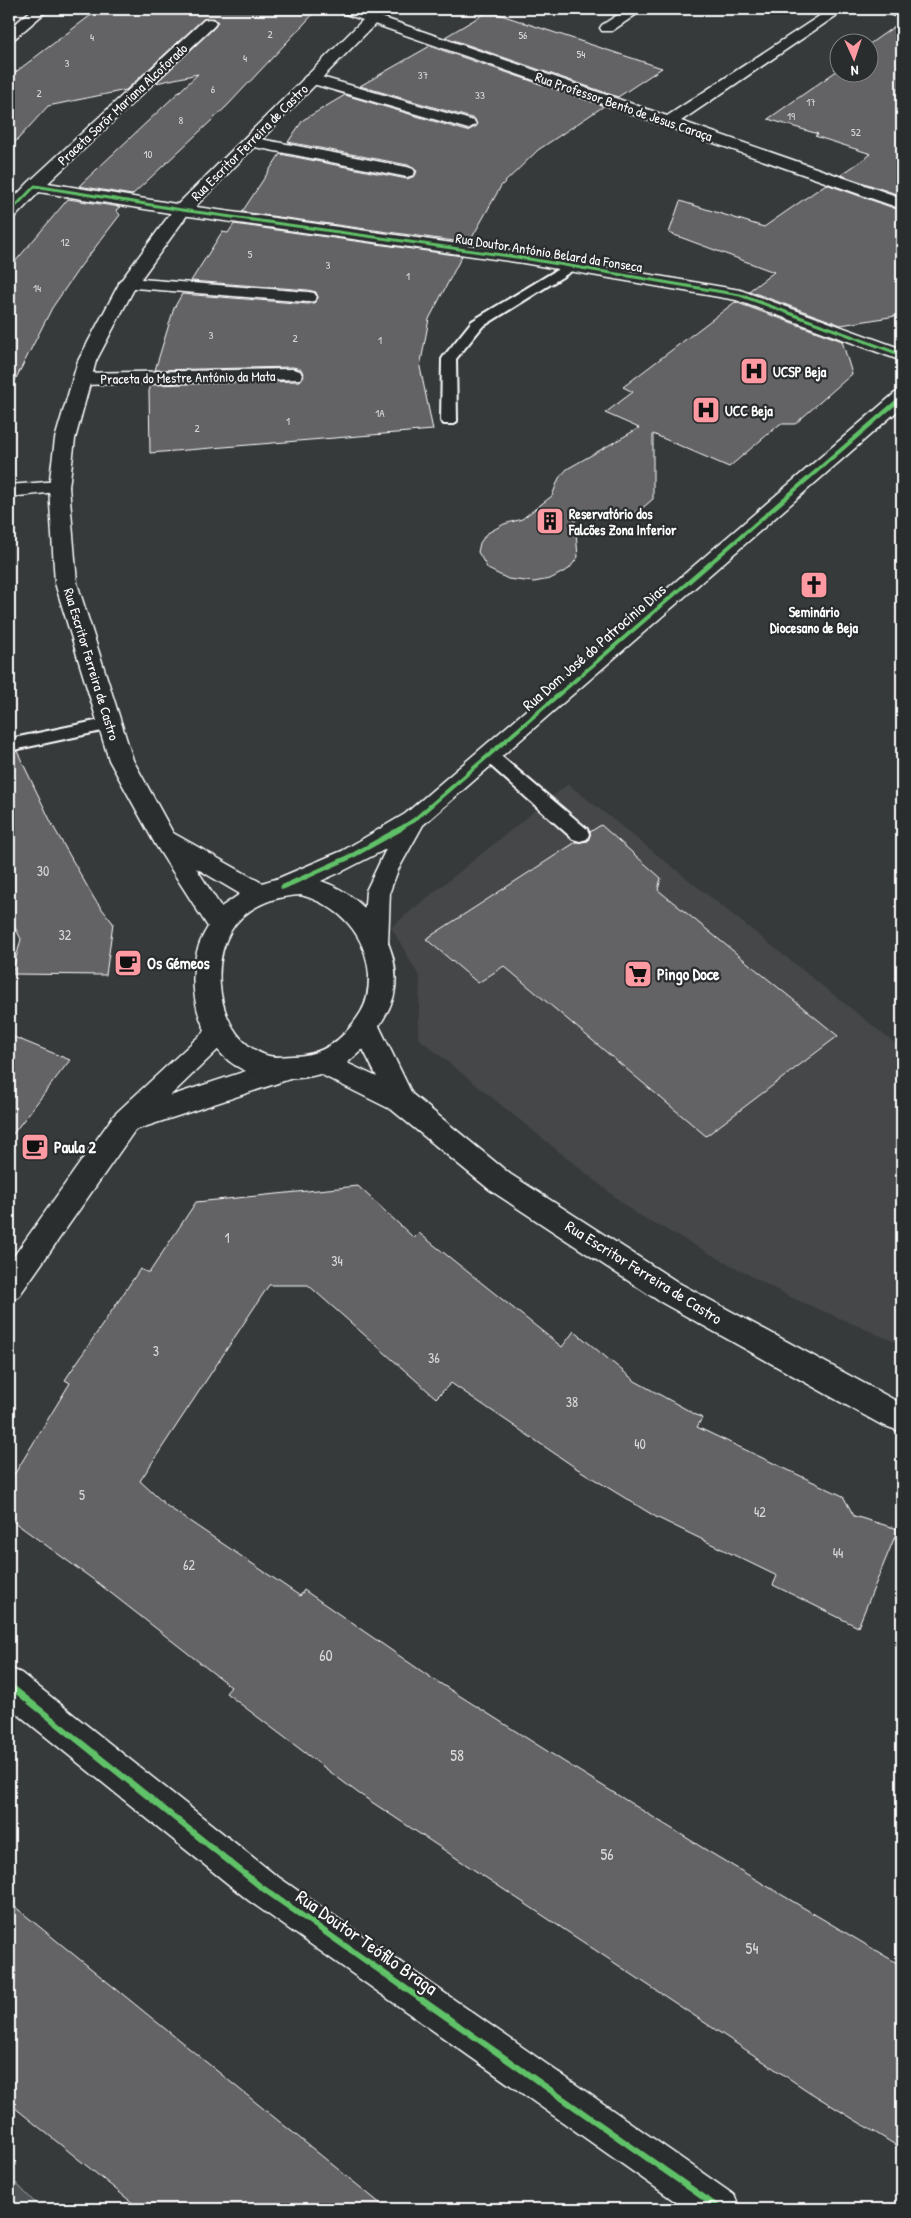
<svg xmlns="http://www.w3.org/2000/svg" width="911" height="2218" viewBox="0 0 911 2218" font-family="'Patrick Hand',sans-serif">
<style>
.built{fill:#444748}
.green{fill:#505354;stroke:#a8a9aa}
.building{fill:#636465;stroke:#fff}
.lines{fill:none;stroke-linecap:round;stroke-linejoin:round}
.lane-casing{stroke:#fff;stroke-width:4}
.street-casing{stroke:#fff;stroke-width:3}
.secondary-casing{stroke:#fff;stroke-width:3}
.lane{fill:#2a2d2e;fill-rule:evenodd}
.street{fill:#2a2d2e;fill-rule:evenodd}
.secondary{fill:#2a2d2e;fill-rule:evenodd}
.cycleway-far3-casing{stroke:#2a2d2e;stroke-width:5}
.cycleway-far2-casing{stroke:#2a2d2e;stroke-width:6}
.cycleway-far1-casing{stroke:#2a2d2e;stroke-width:8}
.cycleway-casing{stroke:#2a2d2e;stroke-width:9}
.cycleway-far3{stroke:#61c268;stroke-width:3}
.cycleway-far2{stroke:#61c268;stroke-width:4}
.cycleway-far1{stroke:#61c268;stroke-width:5}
.cycleway{stroke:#61c268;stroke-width:6}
.labels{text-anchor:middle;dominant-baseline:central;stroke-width:4.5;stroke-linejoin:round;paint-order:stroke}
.far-number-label{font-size:11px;fill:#d8d8d8}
.far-street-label{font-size:14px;fill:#fff;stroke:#2a2d2e}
.far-poi-label{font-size:14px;font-weight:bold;fill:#fff;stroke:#2a2d2e;text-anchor:start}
.number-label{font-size:14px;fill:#d8d8d8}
.street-label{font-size:16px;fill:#fff;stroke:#2a2d2e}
.poi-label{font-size:16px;font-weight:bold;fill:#fff;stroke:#2a2d2e;text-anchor:start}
.near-number-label{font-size:16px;fill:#d8d8d8}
.near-street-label{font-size:19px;fill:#fff;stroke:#2a2d2e}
</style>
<rect width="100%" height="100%" fill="#373a3b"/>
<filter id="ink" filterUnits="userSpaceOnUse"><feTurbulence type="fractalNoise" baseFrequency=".02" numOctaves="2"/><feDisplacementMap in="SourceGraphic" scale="10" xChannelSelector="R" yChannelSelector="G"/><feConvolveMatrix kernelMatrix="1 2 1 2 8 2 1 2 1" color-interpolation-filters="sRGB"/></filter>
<g filter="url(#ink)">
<!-- built -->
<polygon class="built" points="568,784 902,1049 902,1345 788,1296 635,1213 418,1038 420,978 391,927"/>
<!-- green -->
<polygon class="green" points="9,2176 41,2209 9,2209"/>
<!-- building -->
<g class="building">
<polygon points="99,9 318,9 227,106 132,195 79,186 198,74 156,83 215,27 218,22 214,18 203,19 126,90 48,106 9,149 9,77"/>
<polygon points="489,11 662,68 618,97 445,37"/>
<polygon points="902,21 902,196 841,175 871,154 815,136 818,134 768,119 838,70 834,69 838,66 838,72 868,72 868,45"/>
<polygon points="430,46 604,106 538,150 501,186 469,243 242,212 280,154 407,179 415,176 417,171 408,165 288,142 303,120 345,95 467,131 477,126 475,119 360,86"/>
<polygon points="826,184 902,211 902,315 841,325 749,291 774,272 669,233 680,201 764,227"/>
<polygon points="68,199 120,207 116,210 120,215 80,267 52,308 9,392 9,269"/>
<polygon points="234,224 462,256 429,319 420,367 433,430 150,453 149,391 151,385 300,381 304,376 301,369 293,367 155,370 174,308 182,294 308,304 314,303 318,298 316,292 308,290 191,281 222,232 228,233"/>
<polygon points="735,302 842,341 852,374 795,424 780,424 729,467 653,434 653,499 639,511 625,516 575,519 578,557 569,569 550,579 534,582 508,579 488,569 478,552 480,543 486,534 504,524 522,519 552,496 559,478 567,469 639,428 605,413 633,392 623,387"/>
<polygon points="17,751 53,826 95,900 113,923 106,975 12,974 21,939 9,916 9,753"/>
<polygon points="601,825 661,878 658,890 838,1036 706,1136 504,966 478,983 426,939 576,842 588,841 590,832"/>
<polygon points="9,1035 70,1060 9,1139"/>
<polygon points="358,1186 414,1238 419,1233 562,1347 574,1331 635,1381 702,1418 697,1427 843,1496 854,1516 898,1529 858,1627 773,1585 777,1576 656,1517 576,1468 451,1383 436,1398 308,1285 269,1285 140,1481 167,1506 300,1596 304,1590 430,1677 566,1763 711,1853 902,1966 902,2149 811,2093 358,1793 226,1693 231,1687 98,1583 14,1522 9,1512 9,1483 70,1383 65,1380 140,1269 149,1273 196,1202"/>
<polygon points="9,1902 387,2209 140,2209 9,2103"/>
</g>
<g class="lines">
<defs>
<g id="lane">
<polygon points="570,262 575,263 577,266 575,269 482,327 456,359 457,421 454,424 444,424 441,421 442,359 444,356 472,321"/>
<polygon points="110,718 116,720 119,724 116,728 9,751 9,739"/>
<polygon points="489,749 495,751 587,829 589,834 587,839 580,841 573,839 483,759 480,755 483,751"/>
</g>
<g id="street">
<polygon points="33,9 49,9 14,39 9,40 9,29"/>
<polygon points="338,9 358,9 667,116 830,9 846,9 681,121 902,198 902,209 340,12"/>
<polygon points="627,9 644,9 612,31 602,31 600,28 602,25"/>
<polygon points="880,9 902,9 902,18 882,12"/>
<polygon points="209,19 214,20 216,23 214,26 48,183 182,205 523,253 740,290 902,349 902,361 736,300 523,263 182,215 39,192 15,217 9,218 9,203 29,182 204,20"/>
<polygon points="311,74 474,121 476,124 468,129 306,82 303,79 306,76"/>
<polygon points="250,137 407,167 413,169 415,172 413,175 407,177 244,145 242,142"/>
<polygon points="128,278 308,292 314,293 317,297 314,301 308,302 122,287 119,283 122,279"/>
<polygon points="293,369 300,371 302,375 300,379 82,385 75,383 73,379 75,375 82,373"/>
<polygon points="902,391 902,407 423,825 398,870 390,891 388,944 384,951 375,954 366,951 362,944 366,891 386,849 343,871 292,894 283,896 274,894 271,887 274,880 342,851 405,814 895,393"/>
<polygon points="59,481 66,483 69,487 66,491 9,497 9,485"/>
<polygon points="219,1022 228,1026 232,1033 228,1040 170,1096 286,1058 296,1061 300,1069 296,1077 135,1130 19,1296 9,1300 9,1263 114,1115 210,1026"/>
<polygon points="9,1668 21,1673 274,1874 734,2195 740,2209 686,2209 248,1900 9,1707"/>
</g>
<path id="secondary" d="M374 9H390L188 214 135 287 96 361 75 439 69 487 77 583 133 760 173 833 262 883C274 879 287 876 300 877 356 881 405 939 394 995 391 1006 385 1017 379 1026L412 1094 510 1174 679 1283 902 1404V1432L880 1424 659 1301 490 1190 392 1110 320 1074C291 1082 253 1080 229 1061 192 1031 182 966 208 927L155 844 109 760 55 583 49 487 55 439 78 361 120 282 176 206ZM196 868 240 894 221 907ZM301 895C340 906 366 934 369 975 369 988 368 1001 361 1012 345 1038 324 1056 292 1056 285 1056 276 1058 269 1056 215 1042 204 951 242 917 259 902 279 896 301 895ZM363 1049 377 1077 347 1063Z"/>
</defs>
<!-- lane casing -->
<use href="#lane" class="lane-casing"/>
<!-- street casing -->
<use href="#street" class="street-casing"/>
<!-- secondary casing -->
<use href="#secondary" class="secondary-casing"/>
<!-- lane -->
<use href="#lane" class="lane"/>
<!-- street -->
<use href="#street" class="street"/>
<!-- secondary -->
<use href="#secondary" class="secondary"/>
<defs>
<polyline id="cycleway-far3" points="9,213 35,186 182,210 523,258 740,295 902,355"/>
<polyline id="cycleway-far2" points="398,830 414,820 902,397"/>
<polyline id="cycleway-far1" points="283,887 350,857 400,829"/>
<polyline id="cycleway" points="9,1685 261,1887 720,2209"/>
</defs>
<!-- cycleway-far3 casing -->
<use href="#cycleway-far3" class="cycleway-far3-casing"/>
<!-- cycleway-far2 casing -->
<use href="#cycleway-far2" class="cycleway-far2-casing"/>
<!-- cycleway-far1 casing -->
<use href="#cycleway-far1" class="cycleway-far1-casing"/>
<!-- cycleway casing -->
<use href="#cycleway" class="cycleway-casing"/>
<!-- cycleway-far3 -->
<use href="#cycleway-far3" class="cycleway-far3"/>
<!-- cycleway-far2 -->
<use href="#cycleway-far2" class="cycleway-far2"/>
<!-- cycleway-far1 -->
<use href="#cycleway-far1" class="cycleway-far1"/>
<!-- cycleway -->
<use href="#cycleway" class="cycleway"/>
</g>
</g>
<!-- icons -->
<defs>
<symbol id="hospital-square" viewBox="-11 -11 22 22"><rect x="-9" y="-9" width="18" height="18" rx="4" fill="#ff9aa2" stroke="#2a2d2e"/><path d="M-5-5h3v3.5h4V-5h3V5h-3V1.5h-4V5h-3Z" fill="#111"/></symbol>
<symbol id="building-square" viewBox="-11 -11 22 22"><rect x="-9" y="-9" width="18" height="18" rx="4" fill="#ff9aa2" stroke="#2a2d2e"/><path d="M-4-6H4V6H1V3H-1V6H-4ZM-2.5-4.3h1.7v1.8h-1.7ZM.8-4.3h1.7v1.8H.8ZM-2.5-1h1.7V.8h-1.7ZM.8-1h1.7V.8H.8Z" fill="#111"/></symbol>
<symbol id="church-square" viewBox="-11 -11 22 22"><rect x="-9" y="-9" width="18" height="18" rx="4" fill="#ff9aa2" stroke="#2a2d2e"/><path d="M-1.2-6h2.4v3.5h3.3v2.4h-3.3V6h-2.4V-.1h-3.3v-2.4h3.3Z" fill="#111"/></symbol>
<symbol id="cafe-square" viewBox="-11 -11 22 22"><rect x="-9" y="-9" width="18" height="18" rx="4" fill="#ff9aa2" stroke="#2a2d2e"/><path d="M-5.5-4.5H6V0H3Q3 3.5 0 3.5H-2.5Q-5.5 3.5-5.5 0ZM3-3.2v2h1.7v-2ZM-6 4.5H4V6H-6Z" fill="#111"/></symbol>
<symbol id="supermarket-square" viewBox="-11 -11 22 22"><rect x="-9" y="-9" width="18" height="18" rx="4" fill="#ff9aa2" stroke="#2a2d2e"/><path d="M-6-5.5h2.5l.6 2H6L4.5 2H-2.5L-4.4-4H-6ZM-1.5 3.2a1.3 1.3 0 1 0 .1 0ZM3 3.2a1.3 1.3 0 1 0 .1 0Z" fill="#111"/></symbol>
</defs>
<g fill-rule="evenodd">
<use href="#hospital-square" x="738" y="355" width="32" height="32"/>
<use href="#hospital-square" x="690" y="394" width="32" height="32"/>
<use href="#building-square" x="534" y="505" width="32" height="32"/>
<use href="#church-square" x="798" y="569" width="32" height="32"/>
<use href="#cafe-square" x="112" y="947" width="32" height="32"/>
<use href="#supermarket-square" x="622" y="958" width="32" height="32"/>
<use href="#cafe-square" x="19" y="1131" width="32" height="32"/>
</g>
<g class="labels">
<!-- far-number labels -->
<g class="far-number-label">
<text x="270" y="34">2</text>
<text x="523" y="35">56</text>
<text x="92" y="37">4</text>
<text x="581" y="54">54</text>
<text x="245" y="58">4</text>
<text x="67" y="63">3</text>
<text x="423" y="75">37</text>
<text x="213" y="89">6</text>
<text x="39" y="93">2</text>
<text x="480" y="95">33</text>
<text x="811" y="102">17</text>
<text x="791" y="116">19</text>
<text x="181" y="120">8</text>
<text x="856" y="132">52</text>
<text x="148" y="154">10</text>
<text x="65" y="242">12</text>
<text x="250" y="254">5</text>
<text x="328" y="265">3</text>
<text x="408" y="276">1</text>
<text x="37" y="288">14</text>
<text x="211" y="335">3</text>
<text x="295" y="338">2</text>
<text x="380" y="340">1</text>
<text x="380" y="413">1A</text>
<text x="288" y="421">1</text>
<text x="197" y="428">2</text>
</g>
<!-- far-street labels -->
<g class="far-street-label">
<text transform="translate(122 104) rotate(-43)">Praceta Sorôr Mariana Alcoforado</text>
<text transform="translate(624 106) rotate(19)">Rua Professor Bento de Jesus Caraça</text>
<text transform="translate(249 142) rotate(-45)">Rua Escritor Ferreira de Castro</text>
<text transform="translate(549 252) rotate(9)">Rua Doutor António Belard da Fonseca</text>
<text transform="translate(188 377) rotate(-1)">Praceta do Mestre António da Mata</text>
<text transform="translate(92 664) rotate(73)">Rua Escritor Ferreira de Castro</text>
</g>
<!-- far-poi labels -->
<g class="far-poi-label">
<text x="773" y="371">UCSP Beja</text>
<text x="725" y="410">UCC Beja</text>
<text x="569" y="513">Reservatório dos<tspan x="569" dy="16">Falcões Zona Inferior</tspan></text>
<text x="814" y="611" text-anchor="middle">Seminário<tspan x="814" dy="16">Diocesano de Beja</tspan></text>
</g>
<!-- number labels -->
<g class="number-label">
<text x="43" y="870">30</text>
<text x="65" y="934">32</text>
<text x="227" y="1237">1</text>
<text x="337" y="1260">34</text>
<text x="156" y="1350">3</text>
<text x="434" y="1357">36</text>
<text x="572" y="1401">38</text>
<text x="640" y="1443">40</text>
<text x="82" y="1494">5</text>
<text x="760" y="1511">42</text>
<text x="838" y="1552">44</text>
<text x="189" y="1564">62</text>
</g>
<!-- street labels -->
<g class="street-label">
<text transform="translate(594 647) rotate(-41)">Rua Dom José do Patrocínio Dias</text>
<text transform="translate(644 1272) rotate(32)">Rua Escritor Ferreira de Castro</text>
</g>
<!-- poi labels -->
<g class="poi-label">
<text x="147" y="963">Os Gémeos</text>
<text x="657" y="974">Pingo Doce</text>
<text x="54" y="1147">Paula 2</text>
</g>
<!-- near-number labels -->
<g class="near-number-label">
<text x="326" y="1655">60</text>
<text x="457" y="1755">58</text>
<text x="607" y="1854">56</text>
<text x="752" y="1948">54</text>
</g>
<!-- near-street labels -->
<g class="near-street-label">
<text transform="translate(367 1942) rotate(35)">Rua Doutor Teófilo Braga</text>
</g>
</g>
<!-- margin -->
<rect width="911" height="2218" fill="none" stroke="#2a2d2e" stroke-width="30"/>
<rect x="15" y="15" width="881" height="2188" fill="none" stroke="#fff" stroke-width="2" filter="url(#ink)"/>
<!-- north arrow -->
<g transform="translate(854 58) rotate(177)"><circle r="24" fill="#2a2d2e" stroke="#7f8182"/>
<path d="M0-4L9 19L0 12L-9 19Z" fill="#ff9aa2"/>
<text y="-8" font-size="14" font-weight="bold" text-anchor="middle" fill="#ffffff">N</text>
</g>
</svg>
